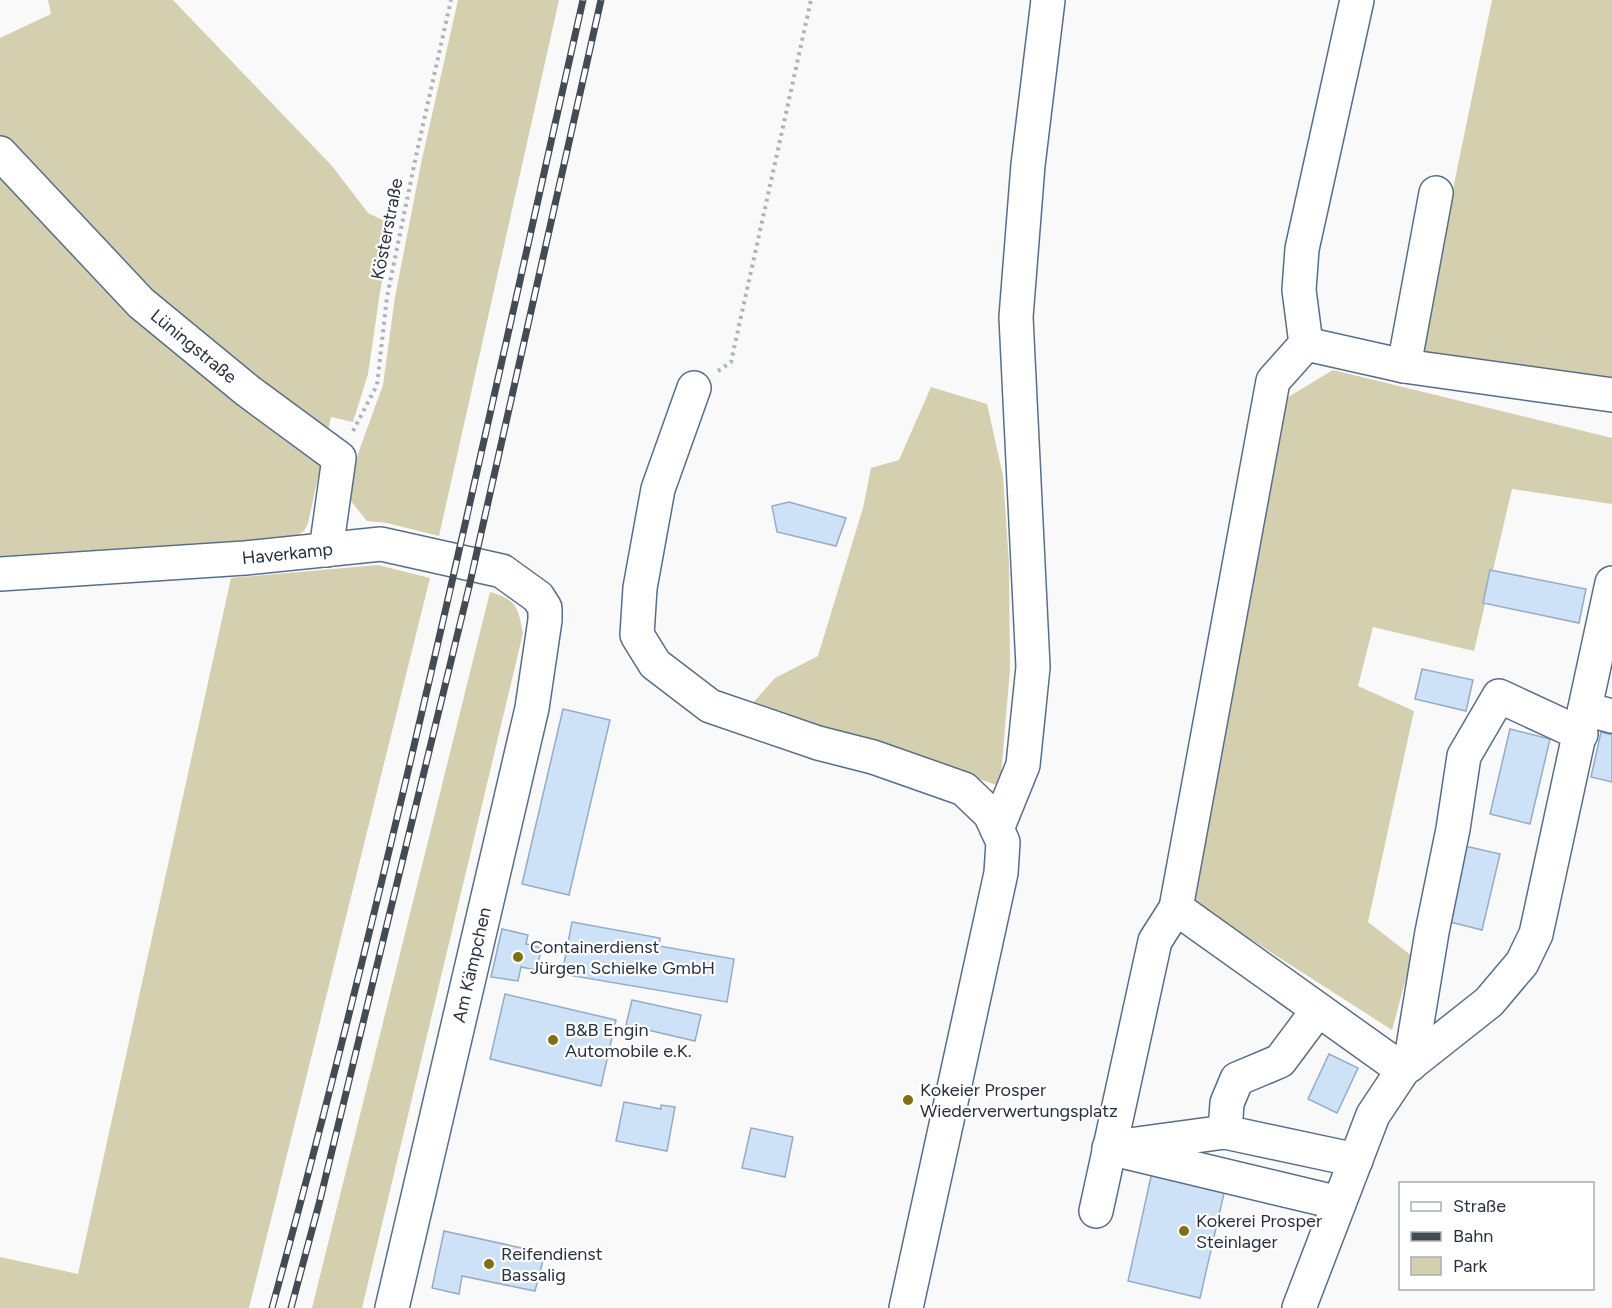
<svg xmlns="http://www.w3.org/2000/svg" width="1612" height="1308" viewBox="0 0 1612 1308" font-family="Figtree,sans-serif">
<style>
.green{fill:#d4cfaf}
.building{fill:#cde1f7;stroke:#94acc9;stroke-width:1.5}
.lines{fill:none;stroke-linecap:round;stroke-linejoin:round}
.minor-casing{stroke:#586e88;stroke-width:36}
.path{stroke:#afb2b6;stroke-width:4;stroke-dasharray:3 4.5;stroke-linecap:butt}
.minor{stroke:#fff;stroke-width:33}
.rail-casing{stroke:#434b55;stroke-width:7}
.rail{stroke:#fff;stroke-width:4.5;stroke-dasharray:14;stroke-linecap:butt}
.poi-dot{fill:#7e7112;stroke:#fff;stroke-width:2}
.labels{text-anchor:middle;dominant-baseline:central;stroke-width:4.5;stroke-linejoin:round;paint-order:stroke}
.street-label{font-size:18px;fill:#28313d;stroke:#fff}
.poi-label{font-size:18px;fill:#28313d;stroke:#fff;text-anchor:start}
</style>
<rect width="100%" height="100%" fill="#f9f9f9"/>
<!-- green -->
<g class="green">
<polygon points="48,0 173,0 332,166 368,213 393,225 380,292 368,374 353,422 331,417 308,523 304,531 294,537 0,556 0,38 51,14"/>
<polygon points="458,0 559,0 439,536 387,523 367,521 350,500 355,462 383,385 395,297 422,159"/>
<polygon points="1492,0 1612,0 1612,395 1419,354"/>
<polygon points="1333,370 1612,438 1612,504 1512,489 1474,651 1373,627 1358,686 1414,711 1368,922 1412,956 1392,1030 1188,899 1280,402"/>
<polygon points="931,387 987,404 1003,476 1009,564 1010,670 1000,786 751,705 775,678 818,656 863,508 871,468 899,460"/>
<polygon points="378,565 430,578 249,1308 0,1308 0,1257 78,1274 231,578"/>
<path d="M490 592C517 600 518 607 523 633L362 1308H312Z"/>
</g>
<!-- building -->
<g class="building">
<polygon points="789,502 846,518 836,546 777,532 772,506"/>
<polygon points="1490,570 1586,589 1579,623 1483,603"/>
<polygon points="1422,669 1473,680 1466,711 1415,699"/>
<polygon points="563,709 610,720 569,895 522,884"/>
<polygon points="1510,729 1550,739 1530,824 1490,814"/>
<polygon points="1601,732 1612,735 1612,782 1591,777"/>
<polygon points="1465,846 1500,854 1482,930 1446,921"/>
<polygon points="572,922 660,938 659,946 734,959 727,1002 562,974"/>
<polygon points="502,929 528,935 526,944 542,948 536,970 521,967 518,981 491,977"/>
<polygon points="505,994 616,1020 601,1086 490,1059"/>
<polygon points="632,1000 701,1015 695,1041 626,1025"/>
<polygon points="1329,1054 1358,1068 1337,1113 1308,1099"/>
<polygon points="624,1102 661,1109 661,1105 675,1107 667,1151 616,1141"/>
<polygon points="751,1128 793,1137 785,1177 742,1168"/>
<polygon points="1152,1172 1225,1189 1200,1298 1128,1281"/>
<polygon points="444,1231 545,1253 535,1291 462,1276 459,1294 432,1288"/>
</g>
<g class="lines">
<defs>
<g id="minor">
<path id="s1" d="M0 153 141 303 248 391 339 458 326 550"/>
<polyline points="1306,344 1299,290 1302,249 1357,0"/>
<polyline points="1404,366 1436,193"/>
<polyline points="694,388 658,489 640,588 637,635 655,664 710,706 818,743 873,757 964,789 990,814 1003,842 1001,873 906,1308"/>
<path id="s2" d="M0 574 245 558 381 544 502 571 538 597 545 608V620L532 708 392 1308"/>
<polyline points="1585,709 1612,716"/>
<polyline points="997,829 1023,765 1033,667 1016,317 1028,165 1048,0"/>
<polyline points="1318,1010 1280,1061 1237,1079 1227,1103 1225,1132 1356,1160"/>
<polyline points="1410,1065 1432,932 1453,829 1464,756 1499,696 1581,734"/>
<polyline points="1403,1070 1176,908 1273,381 1306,344 1404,366 1612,395"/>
<polyline points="1129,1145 1225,1132"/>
<polyline points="1109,1148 1339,1203"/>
<polyline points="1096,1211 1155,941 1176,908"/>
<polyline points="1299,1308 1373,1115 1403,1070 1489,1002 1522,963 1536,934 1612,583"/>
</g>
</defs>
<!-- minor casing -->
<use href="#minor" class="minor-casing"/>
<!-- path -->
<g class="path">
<polyline points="718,371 731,362 811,0"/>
<polyline points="353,431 377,385 387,297 416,156 451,0"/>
</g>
<!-- minor -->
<use href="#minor" class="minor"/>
<defs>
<g id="rail">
<path d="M272 1308C391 876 484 437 583 0"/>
<polyline points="291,1308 319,1204 469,587 601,0"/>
</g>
</defs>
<!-- rail casing -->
<use href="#rail" class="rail-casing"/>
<!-- rail -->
<use href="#rail" class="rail"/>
</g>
<!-- markers -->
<g class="poi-dot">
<circle cx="518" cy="957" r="6"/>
<circle cx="553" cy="1040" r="6"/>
<circle cx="908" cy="1100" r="6"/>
<circle cx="1184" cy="1231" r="6"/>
<circle cx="489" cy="1264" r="6"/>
</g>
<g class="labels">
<!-- street labels -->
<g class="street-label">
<text transform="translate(387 229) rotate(-79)">Kösterstraße</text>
<text stroke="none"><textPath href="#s1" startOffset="274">Lüningstraße</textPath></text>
<text stroke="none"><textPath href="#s2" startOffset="288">Haverkamp</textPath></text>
<text transform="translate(472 965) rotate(-77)">Am Kämpchen</text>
</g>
<!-- poi labels -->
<g class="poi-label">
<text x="530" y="947">Containerdienst<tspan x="530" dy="21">Jürgen Schielke GmbH</tspan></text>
<text x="565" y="1030">B&amp;B Engin<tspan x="565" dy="21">Automobile e.K.</tspan></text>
<text x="920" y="1090">Kokeier Prosper<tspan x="920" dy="21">Wiederverwertungsplatz</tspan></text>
<text x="1196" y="1221">Kokerei Prosper<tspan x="1196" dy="21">Steinlager</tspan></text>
<text x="501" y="1254">Reifendienst<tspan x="501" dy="21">Bassalig</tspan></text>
</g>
</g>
<!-- legend -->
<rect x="1399" y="1182" width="195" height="108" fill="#ffffff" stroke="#a9adb1" stroke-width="1.5"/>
<rect x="1411" y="1202" width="30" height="9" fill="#ffffff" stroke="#a9adb1" stroke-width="1.5"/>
<text x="1453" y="1212" font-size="18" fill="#28313d">Straße</text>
<rect x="1411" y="1232" width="30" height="9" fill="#434b55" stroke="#a9adb1" stroke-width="1.5"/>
<text x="1453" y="1242" font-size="18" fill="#28313d">Bahn</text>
<rect x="1411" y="1257" width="30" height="18" fill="#d4cfaf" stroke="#a9adb1" stroke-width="1.5"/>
<text x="1453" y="1272" font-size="18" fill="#28313d">Park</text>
</svg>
